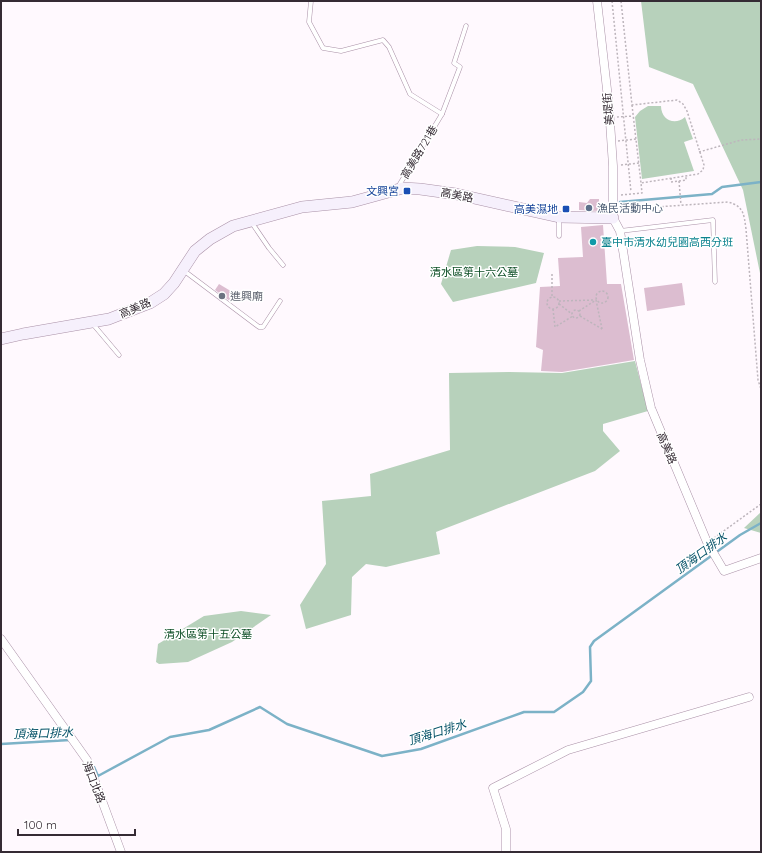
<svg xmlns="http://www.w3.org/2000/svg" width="762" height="853" viewBox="0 0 762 853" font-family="Quicksand,'Noto Sans TC',sans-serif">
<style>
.green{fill:#b7d1bb}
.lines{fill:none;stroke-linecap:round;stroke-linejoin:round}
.stream{stroke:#7cb2c7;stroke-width:2.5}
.building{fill:#dcbdd0}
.lane-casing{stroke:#aa91a7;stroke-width:5}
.street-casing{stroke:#aa91a7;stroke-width:9}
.secondary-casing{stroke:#aa91a7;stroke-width:12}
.path{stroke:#bdb5bc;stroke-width:1.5;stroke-dasharray:2 2;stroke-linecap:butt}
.lane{stroke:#fff;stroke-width:4}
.street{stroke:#fff;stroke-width:8}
.secondary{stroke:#f6f0fc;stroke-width:11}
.transit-dot{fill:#1a4fb4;stroke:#fff;stroke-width:1.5}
.service-dot{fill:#5c6f8a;stroke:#fff;stroke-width:1.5}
.culture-dot{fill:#0f9aa8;stroke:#fff;stroke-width:1.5}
.worship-dot{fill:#6b7280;stroke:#fff;stroke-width:1.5}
.labels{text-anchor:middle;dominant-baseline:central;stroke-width:3;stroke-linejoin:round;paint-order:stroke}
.street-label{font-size:11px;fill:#352b34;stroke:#fff}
.transit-label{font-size:11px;fill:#164399;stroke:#fff;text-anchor:end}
.service-label{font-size:11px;fill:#4e5e75;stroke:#fff;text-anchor:start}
.culture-label{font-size:11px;fill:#0d838f;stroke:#fff;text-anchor:start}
.park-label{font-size:11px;fill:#0c4e25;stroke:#fff}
.worship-label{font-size:11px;fill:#5b616d;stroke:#fff;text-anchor:start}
.water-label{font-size:12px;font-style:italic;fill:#045167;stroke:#fff}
</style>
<rect width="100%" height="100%" fill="#fff9fe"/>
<!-- green -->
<g class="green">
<polygon points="641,1 761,1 761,278 743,190 693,84 649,67"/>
<path d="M648 106H661C661 120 675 126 685 117L693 139 684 142 694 171 642 179 635 117 640 111Z"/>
<polygon points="477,246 515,247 544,253 536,283 453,302 441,284 451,250"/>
<polygon points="635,361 648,411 603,424 603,431 620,451 595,471 436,532 440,554 386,567 366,564 352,577 351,615 306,629 300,605 326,564 322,501 371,496 370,474 450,450 449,373 509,372 562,373"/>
<polygon points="761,512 761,533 744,528"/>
<polygon points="241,611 271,615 232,642 188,662 159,664 156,662 158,644 204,616"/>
</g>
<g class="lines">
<!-- stream -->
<g class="stream">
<polyline points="620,202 712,194 722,187 761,182"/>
<polyline points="1,744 70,740"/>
<polyline points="94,767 98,776 170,737 209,730 260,707 287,724 382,756 421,749 524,712 554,712 583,692 591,681 590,647 594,641 740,535 761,523"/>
</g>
</g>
<!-- building -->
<g class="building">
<polygon points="590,199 599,199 599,211 579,210 579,202 587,203"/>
<polygon points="603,225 607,284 621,284 634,360 562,372 541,371 543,350 536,347 540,287 560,286 558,258 583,257 581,227"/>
<polygon points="682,283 685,305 647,311 644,288"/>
<polygon points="219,284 234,293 230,301 215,290"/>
</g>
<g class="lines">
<defs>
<g id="lane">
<polyline points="311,1 309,22 323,48 341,51 383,40 389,47 410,94 442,114 398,187"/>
<polyline points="442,114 460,67 454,63 466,26"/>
<polyline points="559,219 559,236"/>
<polyline points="252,223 269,248 283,265"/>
<polyline points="620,231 713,220 715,282"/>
<polyline points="183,270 259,327 263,327 280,301"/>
<polyline points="92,323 119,355"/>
</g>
<g id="street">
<polyline points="597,1 609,107 613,166 613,218 620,231 640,360 651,408 707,542 724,571 761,558"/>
<polyline points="1,639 87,760 121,852"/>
<polyline points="506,852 506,829 493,788 568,750 749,697"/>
</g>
<polyline id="secondary" points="1,339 23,334 109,319 150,303 164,294 174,283 195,251 210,239 233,226 302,207 352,202 403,188 420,189 456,194 559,217 613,218"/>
</defs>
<!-- lane casing -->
<use href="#lane" class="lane-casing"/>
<!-- street casing -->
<use href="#street" class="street-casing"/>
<!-- secondary casing -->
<use href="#secondary" class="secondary-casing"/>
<!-- path -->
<g class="path">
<polyline points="612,1 631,192"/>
<polyline points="632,105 641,183"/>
<polyline points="617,117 633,116"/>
<polyline points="618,141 636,139"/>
<polyline points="699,152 741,140 761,139"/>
<polyline points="621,165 639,163"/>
<polyline points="671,178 671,182 686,180 686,176"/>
<polyline points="679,181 681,205"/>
<polyline points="621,195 642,193 641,183 698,174 703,170 704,165 687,111 683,104 677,100 632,105 621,1"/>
<path d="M620 211 627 212 628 209 728 202C744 206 744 215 746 229L758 380 761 389"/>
<polyline points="552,274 552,297"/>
<circle cx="602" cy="297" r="6"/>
<circle cx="553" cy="303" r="6"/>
<polyline points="559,301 595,300"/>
<polyline points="559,304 572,314"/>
<polyline points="553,309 555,327 573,316"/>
<circle cx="576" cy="314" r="4"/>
<polyline points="579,311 596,300 602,329"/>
<polyline points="580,316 602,329"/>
<polyline points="714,538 761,504"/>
</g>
<!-- lane -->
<use href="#lane" class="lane"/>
<!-- street -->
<use href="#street" class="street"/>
<!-- secondary -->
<use href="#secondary" class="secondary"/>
</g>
<!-- markers -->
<g class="transit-dot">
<rect x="403" y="187" width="8" height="8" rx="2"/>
<rect x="562" y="205" width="8" height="8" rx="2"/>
</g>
<circle class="service-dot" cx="589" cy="208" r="4"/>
<circle class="culture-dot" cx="593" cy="242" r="4"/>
<circle class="worship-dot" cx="222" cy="296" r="4"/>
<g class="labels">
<!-- street labels -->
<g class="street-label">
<text transform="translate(608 109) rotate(-95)">美堤街</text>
<text transform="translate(419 152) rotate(-59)">高美路721巷</text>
<text transform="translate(457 195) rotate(11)">高美路</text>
<text transform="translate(135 308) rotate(-24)">高美路</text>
<text transform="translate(667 448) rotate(67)">高美路</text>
<text transform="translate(94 782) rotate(69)">海口北路</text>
</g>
<!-- transit labels -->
<g class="transit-label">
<text x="399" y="191">文興宮</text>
<text x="558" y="209">高美濕地</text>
</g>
<!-- service labels -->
<g class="service-label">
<text x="597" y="208">漁民活動中心</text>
</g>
<!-- culture labels -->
<g class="culture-label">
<text x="601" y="242">臺中市清水幼兒園高西分班</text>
</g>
<!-- park labels -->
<g class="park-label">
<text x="474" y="272">清水區第十六公墓</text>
<text x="208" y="634">清水區第十五公墓</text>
</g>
<!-- worship labels -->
<g class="worship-label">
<text x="230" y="296">進興廟</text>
</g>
<!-- water labels -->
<g class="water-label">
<text transform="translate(701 553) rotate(-36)">頂海口排水</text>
<text transform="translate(437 732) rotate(-17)">頂海口排水</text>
<text transform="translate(43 733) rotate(-2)">頂海口排水</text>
</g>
</g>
<!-- border -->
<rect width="762" height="853" fill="none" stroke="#352b34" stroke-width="4"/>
<!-- scale -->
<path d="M18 829v6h117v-6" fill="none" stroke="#352b34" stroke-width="2"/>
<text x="24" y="829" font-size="12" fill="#352b34" stroke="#ffffff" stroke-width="3" paint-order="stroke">100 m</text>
</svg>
